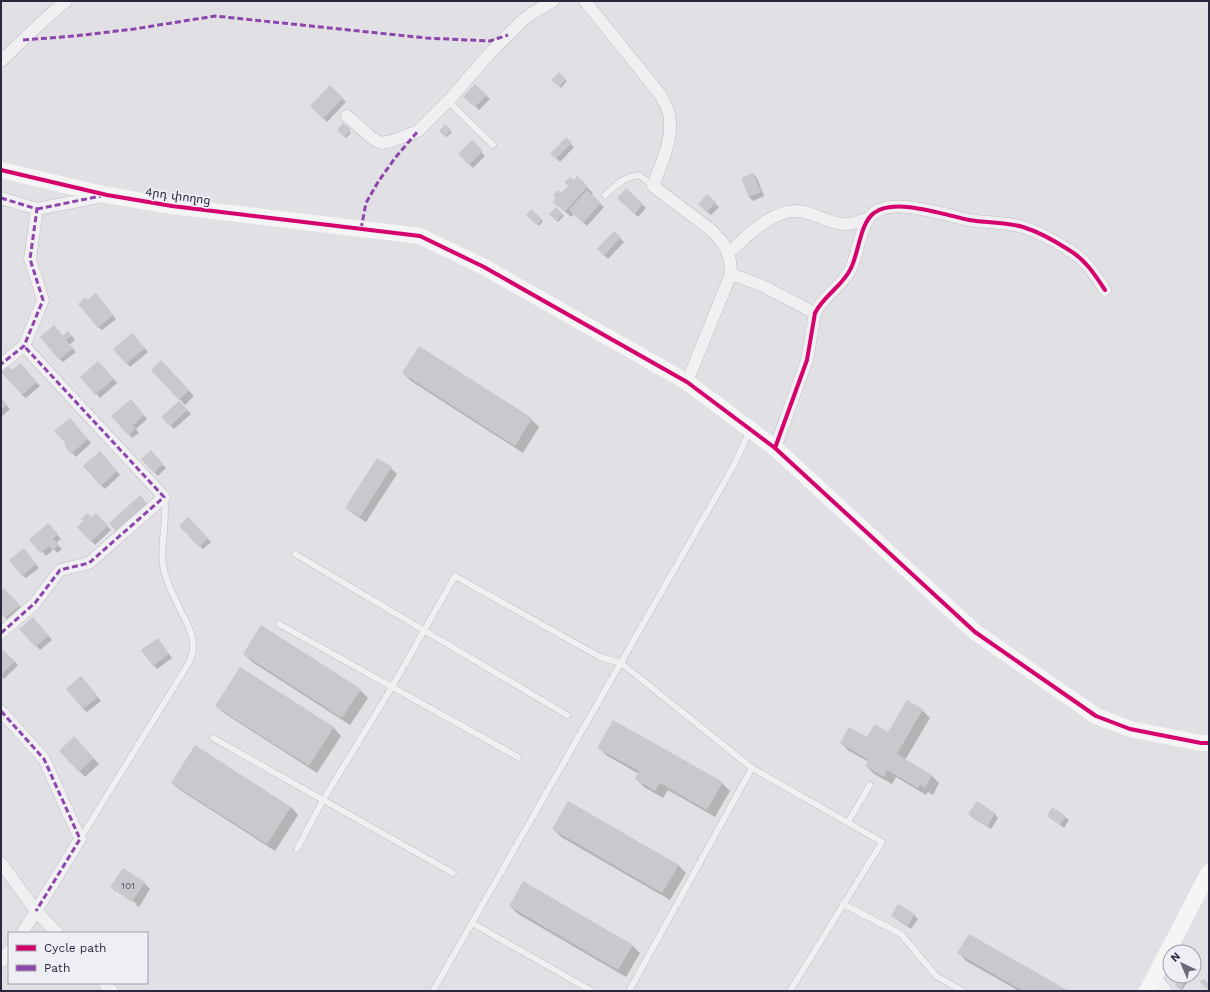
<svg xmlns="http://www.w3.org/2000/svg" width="1210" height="992" viewBox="0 0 1210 992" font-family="'Work Sans','Noto Sans Armenian',sans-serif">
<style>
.shadow{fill:#0003}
.building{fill:#c8c8cd}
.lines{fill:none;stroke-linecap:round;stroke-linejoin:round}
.lane-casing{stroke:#bebec2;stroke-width:7}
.street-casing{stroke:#bebec2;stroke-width:13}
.lane{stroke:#f0f0f2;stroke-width:6}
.street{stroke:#f0f0f2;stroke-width:12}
.secondary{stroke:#f5f5f6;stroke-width:16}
.quiet{stroke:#8e44ad;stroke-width:3;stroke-dasharray:6 3;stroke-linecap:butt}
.cycleway-casing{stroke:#eeeef5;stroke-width:6}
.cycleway{stroke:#d6006c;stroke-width:4}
.labels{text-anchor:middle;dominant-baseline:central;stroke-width:3.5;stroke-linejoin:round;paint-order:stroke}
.number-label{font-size:10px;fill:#525262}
.street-label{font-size:12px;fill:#28293d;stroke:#eeeef5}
</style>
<rect width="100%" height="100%" fill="#e1e1e5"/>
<!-- shadow -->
<g class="shadow">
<polygon points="559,73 567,81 561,88 553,80"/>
<polygon points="475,85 490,99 479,110 465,97"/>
<polygon points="330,87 346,102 327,122 311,106"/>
<polygon points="343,125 351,133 346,138 338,130"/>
<polygon points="445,126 452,132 447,137 440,131"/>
<polygon points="566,139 574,147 560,162 552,154"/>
<polygon points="472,142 485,156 473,168 459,154"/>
<polygon points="753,174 757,178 764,196 753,201 749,197 742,179"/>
<polygon points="577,178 593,193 591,195 604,207 587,226 574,214 571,217 555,202"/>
<polygon points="626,189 646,208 638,217 618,198"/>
<polygon points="707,196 719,207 711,215 703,208"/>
<polygon points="556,208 564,216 558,222 550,214"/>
<polygon points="531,210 543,221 539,226 527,215"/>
<polygon points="614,232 624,242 608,259 598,249"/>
<polygon points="99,298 116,319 102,330 98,327 88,301"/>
<polygon points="58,330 63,337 72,336 75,340 69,345 76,352 63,362 60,359"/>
<polygon points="135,338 148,352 130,367 114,349"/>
<polygon points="419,348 531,419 539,427 523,453 411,381 403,373"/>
<polygon points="161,361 194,396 185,405 152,370"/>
<polygon points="102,366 117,383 100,398 81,377"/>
<polygon points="24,368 40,386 26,398 22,395 12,372"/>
<polygon points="1,399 10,409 1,417"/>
<polygon points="179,402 191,414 174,429 163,417"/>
<polygon points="134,404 147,419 136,429 139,433 132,438 113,416"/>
<polygon points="73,423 91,443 76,457 65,445 67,444"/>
<polygon points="151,452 166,468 158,476 142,459"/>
<polygon points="103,456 120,475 105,489 101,485"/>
<polygon points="377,459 391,468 397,474 366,522 352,513 346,508"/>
<polygon points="140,497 150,508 120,534 110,523"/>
<polygon points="91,518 100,518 111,530 95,545 78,527"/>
<polygon points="188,519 211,542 203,549 180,526"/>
<polygon points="48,525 61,539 56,543 62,549 57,553 54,549 46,556 31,540"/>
<polygon points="27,553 39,568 26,578 22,575"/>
<polygon points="1,592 8,593 22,609 9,621 1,613"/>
<polygon points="36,622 52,640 40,650 21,629"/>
<polygon points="161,643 172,658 157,669 154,665"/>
<polygon points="1,649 18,665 4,679 1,675"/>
<polygon points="244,654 360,690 368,698 350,725 252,662"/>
<polygon points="240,668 334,728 341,736 317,773 224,713 216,706"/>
<polygon points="85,681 101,701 87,712 83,709"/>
<polygon points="922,710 930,718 905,760 931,775 939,783 933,795 928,792 926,795 896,777 892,784 874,774 866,766 869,762 849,751 841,743 868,739 888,733"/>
<polygon points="74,738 99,764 85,777 60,751"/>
<polygon points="599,747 722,783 730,791 715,817 668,790 663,798 644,787 636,779 639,774 606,755"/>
<polygon points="172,783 291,807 298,815 275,851 180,790"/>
<polygon points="977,803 995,814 998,818 991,829 973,818 969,814"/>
<polygon points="1053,808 1069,820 1064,828 1048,816"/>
<polygon points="553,829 678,865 686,873 670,900 561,837"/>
<polygon points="123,869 144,883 150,889 139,907 136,905 137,904 116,890 116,892 111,887"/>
<polygon points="510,906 632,945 640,953 626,977 518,914"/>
<polygon points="914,915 918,919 911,929 896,919 893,916"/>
<polygon points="959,953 1067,991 1019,991 966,961"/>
<polygon points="1185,982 1187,983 1182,990 1177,987"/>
</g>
<!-- building -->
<g class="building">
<polygon points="559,72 566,79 559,87 551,80"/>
<polygon points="475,84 487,95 475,107 463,97"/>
<polygon points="330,85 343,98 323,119 310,106"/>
<polygon points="343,123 351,130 344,137 337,130"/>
<polygon points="445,124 451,130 445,137 439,131"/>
<polygon points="566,137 572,143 556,159 550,154"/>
<polygon points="472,140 483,151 469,165 458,154"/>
<polygon points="753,173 761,192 749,197 741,178"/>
<polygon points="577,176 588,186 565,212 553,202 556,198 553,195 558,190 561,193 568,186 564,182 570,177 574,180"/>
<polygon points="626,188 643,204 634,214 617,198"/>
<polygon points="587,190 601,203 583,223 569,210"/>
<polygon points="707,194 716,202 707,212 698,204"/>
<polygon points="556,207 563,214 556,221 549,214"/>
<polygon points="531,209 542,219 537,225 526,215"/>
<polygon points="614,231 621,237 604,256 597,249"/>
<polygon points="96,293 113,315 98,328 78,304 85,297 87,300"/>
<polygon points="54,325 62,336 68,331 72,336 66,340 73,348 59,360 40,337"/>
<polygon points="132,333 145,348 126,364 113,349"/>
<polygon points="419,346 532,418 515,446 402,373"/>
<polygon points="161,360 189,390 179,400 151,370"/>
<polygon points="98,361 114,379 95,395 80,377"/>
<polygon points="20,363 37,382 22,395 1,372 7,365 12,370"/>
<polygon points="1,398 7,405 1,410"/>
<polygon points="131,399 144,415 133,425 136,428 128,435 111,416"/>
<polygon points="179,401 188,410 170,426 161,417"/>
<polygon points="70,418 88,439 71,454 64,445 66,444 54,431"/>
<polygon points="151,450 163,464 154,473 141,459"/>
<polygon points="100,451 117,471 101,486 83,466"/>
<polygon points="377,458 392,467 360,517 345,508"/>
<polygon points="140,495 147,503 116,531 109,523"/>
<polygon points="87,513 91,517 96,513 108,526 91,542 77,527 83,521 81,519"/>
<polygon points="188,517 208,538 199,547 179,526"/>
<polygon points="48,523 58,534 53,539 59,544 53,550 49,546 41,553 29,540"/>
<polygon points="24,548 36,564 22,576 9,560"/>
<polygon points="4,588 20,605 5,618 1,614 1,591"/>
<polygon points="33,617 49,636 35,647 19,629"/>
<polygon points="261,625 361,689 342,718 243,654"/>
<polygon points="158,638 169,654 153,666 141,650"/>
<polygon points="1,648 15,661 1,675"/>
<polygon points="240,667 334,727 309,766 215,706"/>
<polygon points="81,676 98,697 83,709 66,689"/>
<polygon points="907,700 923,709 897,754 932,775 925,788 920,785 918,788 887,770 884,777 865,766 869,760 840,743 849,727 867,737 875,724 888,732"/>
<polygon points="613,720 723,782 707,810 660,783 655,791 635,779 639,771 597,748"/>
<polygon points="74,736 94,758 79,772 59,751"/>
<polygon points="195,745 291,807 267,844 171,783"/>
<polygon points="568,801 679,865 662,893 552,829"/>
<polygon points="977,801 995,813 987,827 968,814"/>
<polygon points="1052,807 1066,816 1060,825 1047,816"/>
<polygon points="123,868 145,882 132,902 110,887"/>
<polygon points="523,881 633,945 618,970 509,906"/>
<polygon points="898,904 915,914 908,926 891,916"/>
<polygon points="969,934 1069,991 1023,991 957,953"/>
<polygon points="1180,977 1186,981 1180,989 1175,985"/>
<polygon points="1204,979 1209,984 1209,991 1200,982"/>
</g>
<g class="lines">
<defs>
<g id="lane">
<polyline points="448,101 493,145"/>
<path d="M605 195C617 184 622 178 639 175L653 186"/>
<polyline points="295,554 567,715"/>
<polyline points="279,624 518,757"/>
<polyline points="213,738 453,873"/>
<polyline points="848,822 870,785"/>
<path d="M80 839 190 661C191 657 193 653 193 649 195 633 183 617 177 603 171 591 165 578 163 565 160 542 168 519 164 497"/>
<polyline points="297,849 323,800 392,687 455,576 600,657 621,663 752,768 882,842 790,991"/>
<polyline points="843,904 901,934 936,976 963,991"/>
<polyline points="472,923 592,991"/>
<polyline points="433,991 734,465 750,430"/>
<polyline points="629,991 752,768"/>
</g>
<g id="street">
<path d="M585 1 659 93C664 102 670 111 670 122 672 142 660 166 653 186L711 230 723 243 728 253 730 261 731 274 687 382"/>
<polyline points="1,61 44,20 66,1"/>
<polyline points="347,116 372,138 381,143 392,141 418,131 451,98 490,53 523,20 534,12 553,1"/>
<polyline points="1,198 37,209 30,259 43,300 24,346 1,364"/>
<polyline points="37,209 104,196"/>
<path d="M728 253C747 237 772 209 798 211 814 212 827 223 843 224 850 225 859 221 867 219"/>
<polyline points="731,274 763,286 815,313"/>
<path d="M775 448 807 360 815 313C824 295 843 286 851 268 859 252 860 223 874 213 894 197 945 215 969 220 987 223 1005 222 1023 227 1039 232 1055 241 1069 250 1086 260 1095 275 1105 290"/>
<polyline points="1,633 35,603 60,570 89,563 164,497 24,346"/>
<polyline points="1,711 44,759 80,839 36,911 57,933"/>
<polyline points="1,863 36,911 22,933"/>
<polyline points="1,962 9,951"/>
<polyline points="1154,975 1166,991"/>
<polyline points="104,983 112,991"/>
</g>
</defs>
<!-- lane casing -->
<use href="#lane" class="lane-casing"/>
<!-- street casing -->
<use href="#street" class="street-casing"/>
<!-- lane -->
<use href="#lane" class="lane"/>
<!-- street -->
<use href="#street" class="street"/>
<!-- secondary -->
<g class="secondary">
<polyline points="1,170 107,195 172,206 420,236 484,267 687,382 775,448 975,632 1096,716 1130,729 1201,743 1209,743"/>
<polyline points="1147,991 1209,872"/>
</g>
<!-- quiet -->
<g class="quiet">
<polyline points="23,40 75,36 134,29 215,16 426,38 490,41 508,35"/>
<polyline points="1,198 37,209 30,259 43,300 24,346 1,364"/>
<polyline points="37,209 101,196"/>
<polyline points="361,229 366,203 378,182 395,158 418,131"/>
<polyline points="1,633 35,603 60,570 89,563 164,497 24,346"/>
<polyline points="1,711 44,759 80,839 36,911"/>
</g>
<defs>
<g id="cycleway">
<polyline points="1,170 107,195 172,206 420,236 484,267 687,382 775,448 975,632 1096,716 1130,729 1201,743 1209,743"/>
<path d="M775 448 807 360 815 313C824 295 843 286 851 268 859 252 860 223 874 213 894 197 945 215 969 220 987 223 1005 222 1023 227 1039 232 1055 241 1069 250 1086 260 1095 275 1105 290"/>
</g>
</defs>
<!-- cycleway casing -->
<use href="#cycleway" class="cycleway-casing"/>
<!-- cycleway -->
<use href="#cycleway" class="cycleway"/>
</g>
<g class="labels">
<!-- number labels -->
<g class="number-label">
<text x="128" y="885">101</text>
</g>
<!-- street labels -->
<g class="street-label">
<text transform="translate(178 196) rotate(8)">4րդ փողոց</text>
</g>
</g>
<!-- border -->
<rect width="1210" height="992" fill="none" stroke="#28293d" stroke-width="4"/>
<!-- legend -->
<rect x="8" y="932" width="140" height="52" fill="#eeeef5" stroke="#9f9fab"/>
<rect x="16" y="945" width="20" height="6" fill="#d6006c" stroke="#9f9fab"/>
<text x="44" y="952" font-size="12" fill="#28293d">Cycle path</text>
<rect x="16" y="965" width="20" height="6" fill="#8e44ad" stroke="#9f9fab"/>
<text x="44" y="972" font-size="12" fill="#28293d">Path</text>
<!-- north arrow -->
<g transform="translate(1182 964) rotate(316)"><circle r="19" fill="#eeeef5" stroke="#9f9fab"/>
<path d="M0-3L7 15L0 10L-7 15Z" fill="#696978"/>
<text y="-6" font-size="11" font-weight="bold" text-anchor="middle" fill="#28293d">N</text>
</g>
</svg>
